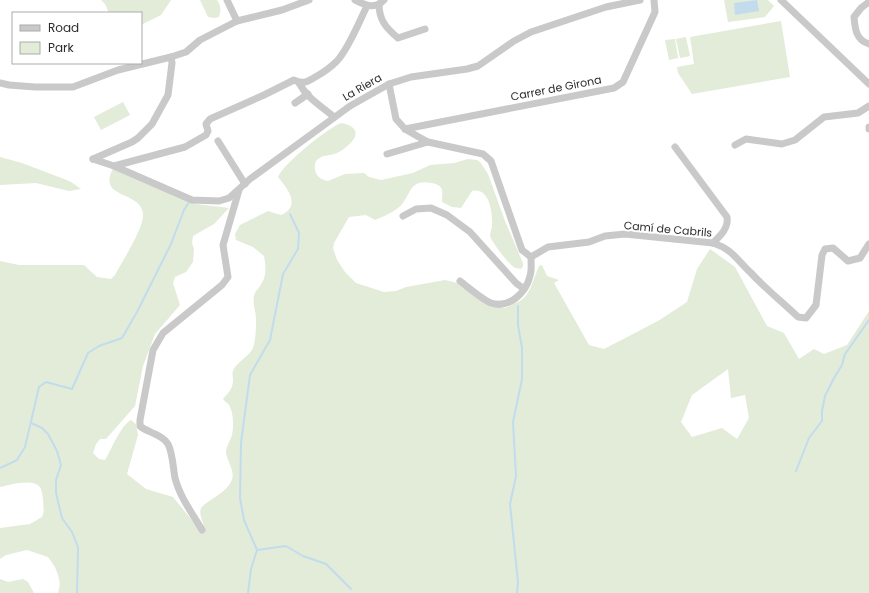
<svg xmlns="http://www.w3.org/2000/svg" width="869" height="593" viewBox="0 0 869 593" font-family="Poppins,sans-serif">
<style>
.green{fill:#e2ecd8;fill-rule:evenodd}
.water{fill:#c2dcee}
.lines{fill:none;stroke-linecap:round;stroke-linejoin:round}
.stream{stroke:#c2dcee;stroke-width:2}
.minor{stroke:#c9c9c9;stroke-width:7}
.labels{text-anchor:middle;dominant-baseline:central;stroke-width:4;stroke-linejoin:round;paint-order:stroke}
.street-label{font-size:11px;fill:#2c2c2c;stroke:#fff}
</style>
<rect width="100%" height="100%" fill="#fff"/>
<!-- green -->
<g class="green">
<polygon points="101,0 171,0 161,15 141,25 141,13 109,13 105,4"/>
<path d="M200 0H217C221 6 221 10 219 17L214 18 208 17Z"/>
<polygon points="724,0 768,0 774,6 765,17 728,22"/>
<polygon points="781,21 790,77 692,94 678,73 677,67 694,64 690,37"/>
<polygon points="686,37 690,56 680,58 676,39"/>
<polygon points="675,39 678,58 669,60 665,40"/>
<polygon points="123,102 130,115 101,130 94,117"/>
<path d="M341 123C367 128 353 144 339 152 333 156 324 154 318 159 314 162 314 168 316 173 318 178 323 180 328 181L345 174 364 173 369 177 381 180 413 173 430 165 454 163 468 159 477 160 480 162 488 174 505 221 523 263V266L521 269C520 269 517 268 515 268 510 266 491 241 490 236 490 233 491 230 492 227 493 214 490 187 472 191L461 208 452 207 442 202C442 191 445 186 432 183 407 178 412 197 398 208 392 213 382 217 375 220L366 215 349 217 334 243 333 248 337 260 345 272 356 283 384 292 396 291 406 287 445 280 461 284 492 307 505 308 520 301 525 297 530 289 539 266 542 265 547 276 559 280 554 283 589 345 604 349 658 321 687 302 697 269 710 249 735 267 767 326 784 333 799 359 814 349 824 354 847 345 869 311V593H58L60 584 58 575 55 567 48 557 27 550 6 555 0 559V528L30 524 42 517C45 511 43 505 43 499 42 495 42 490 40 487 32 478 10 485 0 487V261L19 265H84L97 277 111 279 115 275C122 262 143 229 143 216 144 190 96 200 113 169L196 204 229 208 214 224 193 236 192 243 194 249 193 262 186 272 175 277 173 283 180 305 155 334 143 366 135 406 106 439H100L96 444 93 453 99 459 105 460C112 449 120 426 131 420L136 424 138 435 127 474 146 489 173 497 199 529 204 531C205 522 198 516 201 508 209 499 222 495 229 485 238 474 228 464 226 453 226 447 229 443 231 438 234 430 234 413 229 405 228 403 225 402 223 399 228 393 233 389 233 380 233 377 232 375 233 371 236 362 249 357 253 348 256 340 257 319 255 311 254 306 253 301 254 296 255 291 258 289 260 286 267 277 266 266 264 256L253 247 236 240 235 234 240 225 268 211 281 215C302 206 287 188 278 177 283 164 328 128 341 123ZM728 369 731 398 745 395 749 418 737 439 722 428 692 437 681 422 692 395Z"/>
<polygon points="0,157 22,163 64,179 71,182 81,189 69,191 36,183 0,185"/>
<polygon points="0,579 8,582 23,579 28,582 34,593 0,593"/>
</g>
<!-- water -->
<polygon class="water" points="757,0 759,11 735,15 734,3"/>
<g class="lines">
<!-- stream -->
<g class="stream">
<polyline points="31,423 42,428 48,434 57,451 61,465 56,480 56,493 62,518 72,532 78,547 77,593"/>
<polyline points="0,468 17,460 25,447 39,387 46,382 72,389 88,353 99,346 122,338 137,312 171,244 184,210 189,202"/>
<polyline points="796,471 809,438 822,421 822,411 825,396 834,378 842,365 845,354 869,320"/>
<polyline points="257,550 286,546 303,556 326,564 351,589"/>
<polyline points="248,593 251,569 257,550 244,520 240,498 241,443 250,375 270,340 283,274 298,249 299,233 290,214"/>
<polyline points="517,593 518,582 510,504 516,476 513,422 522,379 522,348 518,325 518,306"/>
</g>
<!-- minor -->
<g class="minor">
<polyline points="227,0 237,21"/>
<path d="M355 0C365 5 375 10 384 0"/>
<polyline points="781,0 869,84"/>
<path d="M869 2 861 8 854 17C855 29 856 40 869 44"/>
<path d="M379 4C379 20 386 28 398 38L425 29"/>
<polyline points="0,83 9,85 35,87 73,87 118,70 171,57 186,52 200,40 237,21 282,10 309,0"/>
<path d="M299 83C307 98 321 106 334 117"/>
<polyline points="389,84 396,119 405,129 417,136 428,142 483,154 491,161 522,250 531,257"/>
<polyline points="295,103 308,94"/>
<polyline points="869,127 869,129"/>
<polyline points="405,129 614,88 623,82 655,12 654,0"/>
<polyline points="218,141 245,184"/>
<polyline points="735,145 746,139 782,144 795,140 824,117 858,113 869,106"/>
<path d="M675 147 727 217C729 228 720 236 713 243"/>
<polyline points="387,154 428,142"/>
<polyline points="93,159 114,166 192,200 219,201 229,198 250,179 350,106 389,84 411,77 467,69 478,66 514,41 531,32 606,7 640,0"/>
<polyline points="93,159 132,142 138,138 152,124 168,95 172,63 171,57"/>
<path d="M114 166 185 147 206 135 208 131 206 124 210 119 264 95 294 80C303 85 309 81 317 76 324 72 331 67 337 61 349 48 359 22 367 6"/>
<polyline points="403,216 416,209 431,208 447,215 470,232 516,283 524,289"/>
<path d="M531 257 548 247 589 242 605 236 625 234 713 243C732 249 737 260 750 272 765 288 782 302 798 317L806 318 816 305 822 255 825 249 833 248 848 261 860 258 869 244"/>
<path d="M460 281C468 287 483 300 491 303 509 309 526 293 530 276 532 270 531 263 531 257"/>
<path d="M202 530C192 513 180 497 175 478 173 468 173 454 168 444 162 434 148 433 140 426V420L153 350 163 333 222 285 228 277 223 245 239 190"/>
</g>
</g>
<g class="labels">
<!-- street labels -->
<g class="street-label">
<text transform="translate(362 87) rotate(-30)">La Riera</text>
<text transform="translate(556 88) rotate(-11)">Carrer de Girona</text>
<text transform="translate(668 229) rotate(5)">Camí de Cabrils</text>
</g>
</g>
<!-- legend -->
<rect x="12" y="12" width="130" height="52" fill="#ffffff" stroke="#ababab"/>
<rect x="20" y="25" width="20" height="6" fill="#c9c9c9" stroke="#ababab"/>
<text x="48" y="32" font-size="12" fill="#2c2c2c">Road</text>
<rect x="20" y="42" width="20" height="12" fill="#e2ecd8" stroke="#ababab"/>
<text x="48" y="52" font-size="12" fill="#2c2c2c">Park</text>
</svg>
